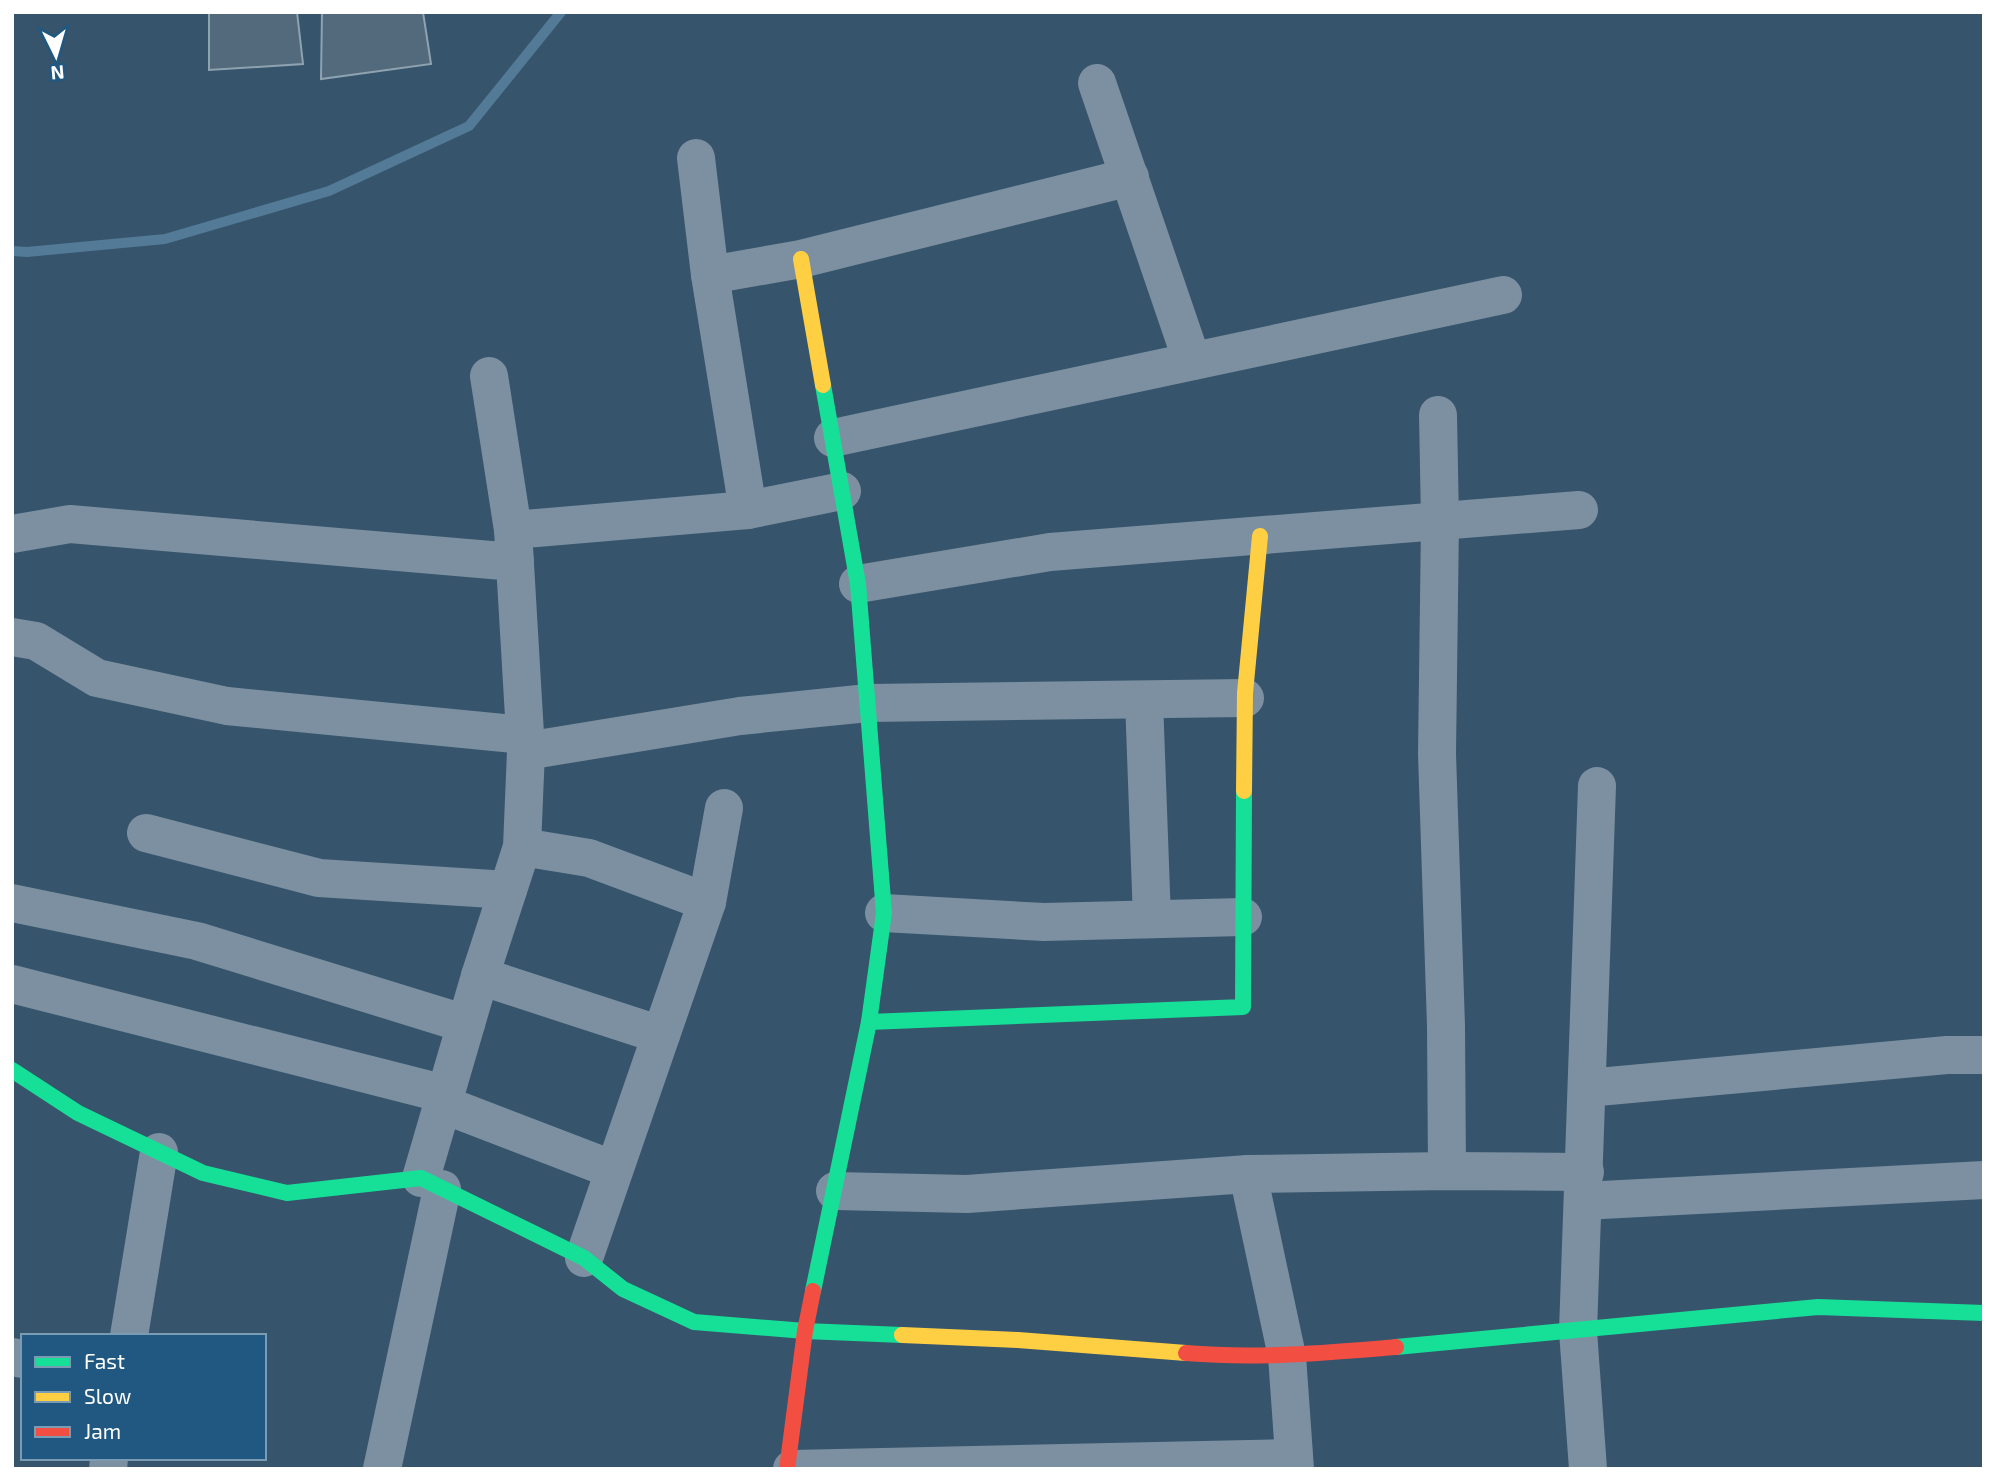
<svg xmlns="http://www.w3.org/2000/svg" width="1996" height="1481" viewBox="0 0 1996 1481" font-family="'Exo 2',sans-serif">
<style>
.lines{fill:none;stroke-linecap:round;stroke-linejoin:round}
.stream{stroke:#537a97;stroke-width:10}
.building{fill:#526a7c;stroke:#8fa2b0;stroke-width:2}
.street{stroke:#7c90a1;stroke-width:38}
.fast{stroke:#16e098;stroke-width:16}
.slow{stroke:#ffcf43;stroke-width:16}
.jam{stroke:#f24e42;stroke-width:16}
</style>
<rect width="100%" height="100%" fill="#36546b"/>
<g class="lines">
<!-- stream -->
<polyline class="stream" points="12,251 27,252 165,239 329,191 469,126 561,12"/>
</g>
<!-- building -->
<g class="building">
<polygon points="209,12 297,12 303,64 209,70"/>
<polygon points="322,12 423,12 431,64 321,79"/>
</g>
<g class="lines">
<!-- street -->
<g class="street">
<polyline points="1097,83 1192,361"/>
<polyline points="696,158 710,275 748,510"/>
<polyline points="710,275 801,259 1130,177"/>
<polyline points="1438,415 1440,522 1437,754 1446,1026 1447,1171"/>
<polyline points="833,438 1503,295"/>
<polyline points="513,530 748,510 842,491"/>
<polyline points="12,534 70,524 515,562"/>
<polyline points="858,584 1050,552 1579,510"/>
<polyline points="12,637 36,641 97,678 227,706 525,735"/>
<polyline points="1144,700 1152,919"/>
<polyline points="526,751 740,716 868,703 1245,698"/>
<polyline points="146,833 319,878 508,890"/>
<polyline points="522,847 589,858 707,902"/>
<polyline points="12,903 197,941 466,1024"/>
<polyline points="884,913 1044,922 1243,917"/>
<polyline points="480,976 661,1035"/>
<polyline points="12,984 445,1094"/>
<polyline points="1587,1088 1947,1055 1984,1055"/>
<polyline points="442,1104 614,1170"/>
<polyline points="1248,1174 1287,1356 1295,1469"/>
<polyline points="421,1178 480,976 522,847 526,751 513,530 489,376"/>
<polyline points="835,1191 967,1194 1248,1174 1447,1171 1585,1172"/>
<polyline points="1583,1201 1984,1180"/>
<polyline points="584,1258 707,902 724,808"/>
<polyline points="129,1336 159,1152"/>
<polyline points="12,1357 23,1359"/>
<polyline points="108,1469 109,1458"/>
<polyline points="382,1469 442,1189"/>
<polyline points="792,1469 1294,1458"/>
<polyline points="1588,1469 1578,1331 1597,786"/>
</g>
<!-- fast -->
<g class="fast">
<polyline points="869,1022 1243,1007 1244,791"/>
<polyline points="12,1070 78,1113 203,1173 287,1193 421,1178 584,1258 623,1289 694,1322 805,1331 902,1335"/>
<polyline points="813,1291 869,1022 884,913 858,584 823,385"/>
<polyline points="1396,1347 1818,1307 1984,1313"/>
</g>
<!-- slow -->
<g class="slow">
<polyline points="801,259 823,385"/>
<polyline points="1244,791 1245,693 1260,536"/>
<polyline points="902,1335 1018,1340 1186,1353"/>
</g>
<!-- jam -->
<g class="jam">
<path d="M1186 1353C1257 1359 1326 1353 1396 1347"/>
<polyline points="787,1469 805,1331 813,1291"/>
</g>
</g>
<!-- border -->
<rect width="1996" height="1481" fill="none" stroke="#ffffff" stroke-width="28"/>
<!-- legend -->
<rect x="21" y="1334" width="245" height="126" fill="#205881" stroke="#799bb3" stroke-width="2"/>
<rect x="35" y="1357" width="35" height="10" fill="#16e098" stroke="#799bb3" stroke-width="2"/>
<text x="84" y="1369" font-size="21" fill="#ffffff">Fast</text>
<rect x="35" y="1392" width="35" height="10" fill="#ffcf43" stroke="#799bb3" stroke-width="2"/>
<text x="84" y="1404" font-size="21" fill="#ffffff">Slow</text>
<rect x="35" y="1427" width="35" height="10" fill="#f24e42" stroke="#799bb3" stroke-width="2"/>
<text x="84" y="1439" font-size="21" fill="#ffffff">Jam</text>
<!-- north arrow -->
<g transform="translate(56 56) rotate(175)" stroke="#205881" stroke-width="5" paint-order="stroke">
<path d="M0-5L12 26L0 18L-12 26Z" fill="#ffffff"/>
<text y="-10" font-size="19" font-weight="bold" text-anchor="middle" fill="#ffffff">N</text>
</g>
</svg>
